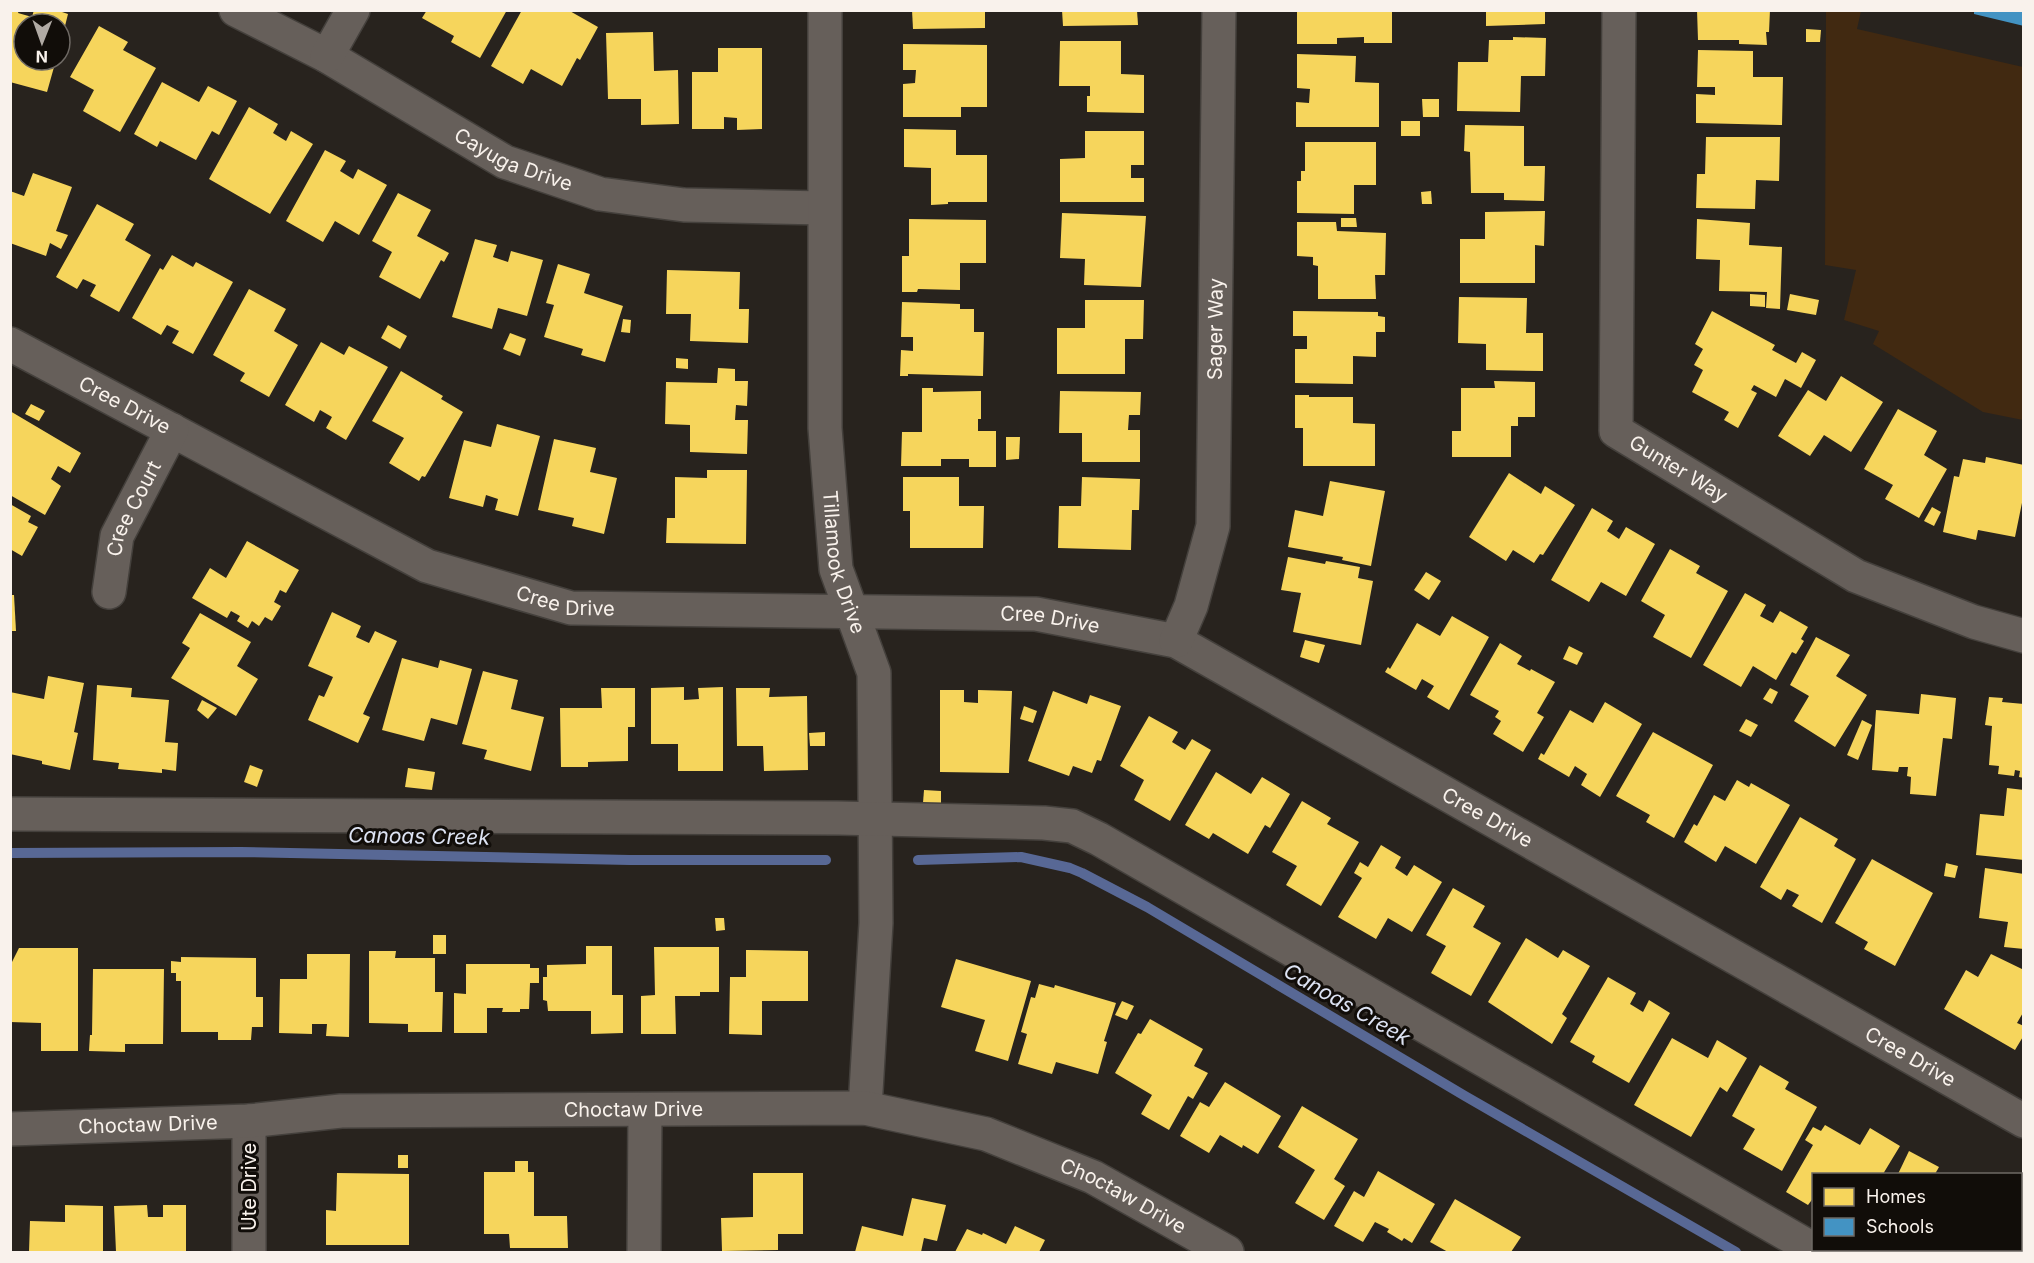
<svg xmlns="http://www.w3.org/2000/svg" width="2034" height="1263" viewBox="0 0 2034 1263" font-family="Inter,sans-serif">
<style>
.green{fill:#412911}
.homes{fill:#f6d55c}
.schools{fill:#4393c3}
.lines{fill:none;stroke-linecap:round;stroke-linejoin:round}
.stream{stroke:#586895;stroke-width:10}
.minor-casing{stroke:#44403c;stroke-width:36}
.minor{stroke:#665f5a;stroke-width:33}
.labels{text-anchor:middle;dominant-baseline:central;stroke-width:6;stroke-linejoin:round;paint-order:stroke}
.street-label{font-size:20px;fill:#f9f2ec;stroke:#110d09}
.water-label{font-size:21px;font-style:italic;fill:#dde3f3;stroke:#110d09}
</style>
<rect width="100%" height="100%" fill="#28231e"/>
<!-- green -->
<polygon class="green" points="1826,11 1861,11 1857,29 2023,67 2023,420 1983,412 1873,344 1879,331 1844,320 1856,270 1825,265"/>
<!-- homes -->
<g class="homes">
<polygon points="10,10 19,10 18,13 32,17 34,10 56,10 68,14 61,42 60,24 24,24 24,60 56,60 47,92 10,82"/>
<polygon points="427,10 507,10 480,58 451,42 454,36 422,18"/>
<polygon points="522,10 568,10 598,27 580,60 577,58 562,86 531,69 523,84 491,66"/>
<polygon points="912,10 985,10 985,28 913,29"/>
<polygon points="1062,10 1137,10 1138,25 1063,26"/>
<polygon points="1297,10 1392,10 1392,43 1364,43 1364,37 1337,38 1337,44 1297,44"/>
<polygon points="1486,10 1545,10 1545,24 1486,26"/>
<polygon points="1697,10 1770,10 1769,32 1766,32 1767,45 1739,44 1739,40 1698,40"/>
<polygon points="99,26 128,42 123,50 156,68 120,132 83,111 94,90 70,77"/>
<polygon points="1806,29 1821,30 1820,42 1806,42"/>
<polygon points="653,32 654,71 678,70 679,124 641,125 641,99 608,99 606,33"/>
<polygon points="1513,37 1546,38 1545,76 1521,76 1520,112 1457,111 1458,62 1488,62 1489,40 1513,40"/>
<polygon points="1060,41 1121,41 1121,74 1144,75 1144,113 1087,112 1087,96 1090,96 1090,86 1059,86"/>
<polygon points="903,44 987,45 987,107 961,107 961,117 903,117 903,84 915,83 916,70 903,70"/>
<polygon points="718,48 762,48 762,129 737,130 737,118 724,117 724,129 692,129 692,72 718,72"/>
<polygon points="1698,50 1753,51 1753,77 1783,77 1782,125 1696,123 1696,94 1715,95 1715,87 1697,87"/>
<polygon points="1297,54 1356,56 1355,82 1379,83 1379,127 1296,127 1296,102 1309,103 1310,89 1297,88"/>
<polygon points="162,82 199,102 208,86 237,101 219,135 212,131 196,160 160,141 157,147 134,134"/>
<polygon points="1422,99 1439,99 1439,117 1423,117"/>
<polygon points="249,107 278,124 273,133 286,141 291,131 313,144 270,214 209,179"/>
<rect x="1401" y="121" width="19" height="15"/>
<polygon points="1465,125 1524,126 1524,166 1545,166 1544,201 1504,200 1504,193 1471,193 1470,152 1464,151"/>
<polygon points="904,129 956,130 956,155 987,155 987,202 948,202 948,204 931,205 931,168 904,167"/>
<polygon points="1085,131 1144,131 1144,165 1131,165 1131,178 1144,178 1144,202 1060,202 1060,159 1085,158"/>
<polygon points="1706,137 1780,137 1779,181 1756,180 1755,209 1696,208 1697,174 1705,174"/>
<polygon points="1305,142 1376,142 1376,185 1354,185 1354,214 1297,213 1297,181 1301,181 1301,171 1305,171"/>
<polygon points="325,150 346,161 340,171 353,179 358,169 387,185 359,235 335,221 323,242 286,221"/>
<polygon points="33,173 72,187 56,231 68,235 61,249 50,243 46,256 10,243 10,191 24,196"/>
<polygon points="1431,191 1432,204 1422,204 1421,192"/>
<polygon points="398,193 431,210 417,236 449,253 444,262 441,260 420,299 379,277 392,252 372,241"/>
<polygon points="97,204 134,224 125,240 151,255 119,312 90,296 96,285 83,279 77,289 56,277"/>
<polygon points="1545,211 1544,246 1535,245 1535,283 1460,283 1460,239 1485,239 1485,212"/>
<polygon points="1062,213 1146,216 1141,287 1084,285 1085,259 1060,258"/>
<polygon points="1341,218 1356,218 1357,227 1341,227"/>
<polygon points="909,219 986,220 986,263 960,263 960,290 918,289 917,292 902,292 902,256 909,256"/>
<polygon points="1697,219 1750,223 1749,245 1782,247 1780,309 1766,308 1767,292 1719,291 1720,260 1696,259"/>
<polygon points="1297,222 1336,222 1337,231 1386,233 1385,275 1375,275 1376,299 1318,299 1318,266 1313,265 1313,257 1297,256"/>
<polygon points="475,239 497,245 493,257 508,262 511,251 543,260 527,316 498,308 492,329 452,317"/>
<polygon points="172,255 193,267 196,262 233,282 193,354 172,343 179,331 167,325 161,335 132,318 160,268 163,270"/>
<polygon points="558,264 590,274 584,293 623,306 605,362 581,355 583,349 544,337 554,305 546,303"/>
<polygon points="667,270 740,272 739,309 749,309 748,343 690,341 691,314 666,314"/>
<polygon points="249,289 286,309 274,331 298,345 269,397 240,381 245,373 213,355"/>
<polygon points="1750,294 1765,295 1765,307 1750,306"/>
<polygon points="1790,294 1819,300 1816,315 1787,310"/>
<polygon points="1459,297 1527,298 1526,333 1543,333 1543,371 1486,370 1486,344 1458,343"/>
<polygon points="1085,300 1144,300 1143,339 1125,339 1125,374 1057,374 1057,328 1085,328"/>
<polygon points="902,302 960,304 960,309 974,309 974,332 984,332 983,376 908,374 908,376 900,376 901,350 913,351 913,337 901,337"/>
<polygon points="1293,311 1378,312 1378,316 1385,317 1385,332 1376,332 1376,357 1353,356 1353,384 1295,383 1295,349 1307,349 1307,336 1293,336"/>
<polygon points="1712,311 1775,345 1772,350 1796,363 1802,352 1816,360 1801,388 1785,379 1776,397 1754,385 1751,390 1757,393 1738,428 1724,420 1729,412 1692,392 1703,370 1694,365 1703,349 1695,344"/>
<polygon points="623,319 631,320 630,333 621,332"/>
<polygon points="388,325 407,336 400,349 381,338"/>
<polygon points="510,333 526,339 520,356 503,349"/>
<polygon points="321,342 344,355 349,346 388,367 346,440 326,428 332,417 320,410 314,422 285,405"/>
<polygon points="676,358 688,359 688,369 676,368"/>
<polygon points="718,368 735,369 735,381 748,381 747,406 736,405 735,420 748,420 747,454 690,452 690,425 665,424 666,382 717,383"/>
<polygon points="401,371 443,396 441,399 463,412 425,477 422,476 419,481 389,463 404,438 372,421"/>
<polygon points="1841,376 1883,402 1851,452 1824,435 1810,456 1778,436 1808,390 1826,401"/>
<polygon points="1494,381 1535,382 1535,417 1518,417 1518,426 1511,426 1511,457 1452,457 1452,431 1461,431 1461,388 1495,388"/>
<polygon points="922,388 933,388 933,392 981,391 981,419 978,419 978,431 996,431 996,467 969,467 969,459 941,459 941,466 901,466 902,432 922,432"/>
<polygon points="1060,391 1141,392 1140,415 1129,415 1128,430 1140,430 1140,462 1082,462 1082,433 1059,433"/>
<polygon points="1295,395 1309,395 1309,397 1353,397 1353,423 1375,424 1375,466 1303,466 1303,428 1295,428"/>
<polygon points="31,404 45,411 39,421 25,414"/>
<polygon points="1898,409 1937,431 1924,455 1947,469 1919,518 1885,499 1893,485 1864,469"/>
<polygon points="10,411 81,453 70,473 58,466 51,479 61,486 45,515 10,495"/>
<polygon points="497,424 540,436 518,516 495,510 498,499 486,495 483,507 449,498 464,440 491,447"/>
<polygon points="1006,437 1020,437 1019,459 1006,460"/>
<polygon points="554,439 596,448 590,472 617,478 604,534 572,526 574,518 538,510"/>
<polygon points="1986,457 2024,465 2024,493 2015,537 1978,530 1976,540 1943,532 1954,476 1959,477 1963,459 1985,463"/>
<polygon points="707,470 747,470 746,544 666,543 667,518 675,518 675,477 707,478"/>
<polygon points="1509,473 1541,494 1545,486 1575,505 1543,555 1540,554 1534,563 1513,550 1506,561 1469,537"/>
<polygon points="903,477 959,477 959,506 984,506 983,548 910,548 910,511 903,511"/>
<polygon points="1082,477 1140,479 1139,510 1132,510 1131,550 1058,548 1059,506 1081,506"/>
<polygon points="1330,481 1385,491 1371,566 1342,560 1343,557 1288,547 1295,510 1323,516"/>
<polygon points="10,504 31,516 28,522 38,527 22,556 10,549"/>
<polygon points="1932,507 1941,512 1934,526 1924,521"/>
<polygon points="1592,508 1613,521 1607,531 1619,539 1626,527 1655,544 1626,596 1601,582 1589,602 1551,580"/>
<polygon points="247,541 299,570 286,593 280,590 274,602 281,606 272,621 265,617 259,626 252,621 248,628 237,621 240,616 231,611 227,618 192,598 210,568 226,578"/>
<polygon points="1670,549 1700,566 1696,573 1728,591 1691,658 1653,637 1665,615 1641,601"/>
<polygon points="1288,557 1325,564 1326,561 1360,567 1358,578 1373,581 1361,645 1293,632 1301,593 1281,590"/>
<polygon points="1426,572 1441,581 1429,600 1414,590"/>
<polygon points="1745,593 1766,605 1760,616 1773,623 1780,611 1808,627 1801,639 1804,641 1796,654 1792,652 1776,680 1753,666 1741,687 1703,665"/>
<polygon points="10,595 14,595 16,631 10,631"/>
<polygon points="332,612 361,626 356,637 369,643 375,631 397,641 363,714 370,717 358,743 308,720 319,695 324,697 333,677 308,666"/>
<polygon points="200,613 251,642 237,666 258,679 236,716 171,678 190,648 182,643"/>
<polygon points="1452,616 1489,637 1449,710 1427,697 1434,686 1422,679 1416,690 1385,672 1388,667 1390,669 1417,623 1440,636"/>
<polygon points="1816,637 1850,655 1836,676 1867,695 1835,747 1794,721 1809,696 1790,685"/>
<polygon points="1305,640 1325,645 1319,663 1300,657"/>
<polygon points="1500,643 1522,656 1517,664 1530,671 1531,669 1555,682 1537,713 1544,717 1523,752 1493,734 1501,721 1495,717 1499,711 1470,695"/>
<polygon points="1569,646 1583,653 1577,665 1563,659"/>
<polygon points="402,658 438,668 440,660 472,669 457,725 431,718 424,741 382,730"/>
<polygon points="483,671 518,680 511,709 544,717 531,771 484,759 487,750 462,744"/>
<polygon points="48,676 84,683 74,732 78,733 70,770 42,764 42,761 10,754 10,692 44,699"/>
<polygon points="97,685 132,688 131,697 169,700 165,742 178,743 176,771 162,769 162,773 118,769 119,763 93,760"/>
<polygon points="684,687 684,700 699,699 698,688 723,687 723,771 678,771 678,744 651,744 651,688"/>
<polygon points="601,688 635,688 635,727 628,727 628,761 588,762 588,767 561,767 560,708 602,708"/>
<polygon points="736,688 770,688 769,697 807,696 808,770 764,771 763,746 737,746"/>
<polygon points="1770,688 1778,692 1772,704 1763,699"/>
<polygon points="940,690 964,690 964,702 978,703 978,690 1012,691 1009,773 940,772"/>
<polygon points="1053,691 1087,704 1090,695 1121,706 1101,761 1097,760 1092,773 1073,766 1069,776 1028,761"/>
<polygon points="1921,694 1956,698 1952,739 1943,738 1936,796 1910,794 1911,777 1907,776 1908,767 1899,767 1898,772 1872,770 1876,710 1919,714"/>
<polygon points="1989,697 2003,698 2002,702 2024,704 2024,778 2019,777 2020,771 2015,770 2014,776 1998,774 1999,766 1989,765 1992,726 1985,725"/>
<polygon points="202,700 217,708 208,719 197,710"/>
<polygon points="1605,702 1642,724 1600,797 1581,785 1587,774 1575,766 1569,777 1538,759 1541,753 1544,755 1570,710 1593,723"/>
<polygon points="1024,706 1037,711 1033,723 1020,719"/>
<polygon points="1149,716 1178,732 1172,742 1185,750 1192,739 1211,750 1170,821 1134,800 1144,780 1120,766"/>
<polygon points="1746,719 1758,725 1751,737 1739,731"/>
<polygon points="1862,720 1872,725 1858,760 1847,755"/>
<polygon points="825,732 825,746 810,746 809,733"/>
<polygon points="1653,732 1713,765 1674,838 1646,822 1650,815 1616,796"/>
<polygon points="250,765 263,770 257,787 244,782"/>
<polygon points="408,768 435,772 432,790 405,787"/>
<polygon points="1216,772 1251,794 1262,777 1290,794 1270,828 1265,825 1248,854 1213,833 1209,839 1185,825"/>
<polygon points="1737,780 1749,787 1751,783 1790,805 1756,864 1725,846 1716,862 1684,842 1694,824 1697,826 1714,795 1725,801"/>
<polygon points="2007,788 2024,790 2024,860 1976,855 1980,814 2004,816"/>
<polygon points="924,790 941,791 941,803 923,803"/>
<polygon points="1302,801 1331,818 1327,824 1359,842 1321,906 1286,885 1297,866 1272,852"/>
<polygon points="1800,817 1838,839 1834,846 1856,859 1822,923 1792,906 1799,895 1787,889 1781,900 1760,887"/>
<polygon points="1381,845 1401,857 1395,868 1407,876 1414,865 1442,882 1412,932 1388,918 1376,939 1338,917 1362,878 1354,873 1360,862 1368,867"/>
<polygon points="1872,859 1933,893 1895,966 1864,949 1868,942 1835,923"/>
<polygon points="1946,863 1958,866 1955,878 1944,876"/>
<polygon points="1985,868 2024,874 2024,949 2004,947 2008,922 1979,918"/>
<polygon points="1453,888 1485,906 1473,927 1501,943 1471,996 1431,973 1446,946 1426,935"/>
<polygon points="715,918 724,918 725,930 716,931"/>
<rect x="433" y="935" width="13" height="19"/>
<polygon points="1526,938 1558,958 1563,950 1590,966 1562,1014 1567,1018 1552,1044 1488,1002"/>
<polygon points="586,946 612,946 612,995 623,995 623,1033 591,1034 591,1011 548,1011 547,1001 543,1000 543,977 547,977 547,965 586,964"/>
<polygon points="654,947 719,947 719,992 700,992 700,996 675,996 676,1034 641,1034 641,996 655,995"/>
<polygon points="19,948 78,948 78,1051 41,1051 41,1023 10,1022 10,966"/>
<polygon points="746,950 808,951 808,1001 762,1001 762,1035 729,1034 730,977 746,977"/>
<polygon points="369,951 396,951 395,958 435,958 435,992 443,992 442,1032 408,1032 408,1024 369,1023"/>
<polygon points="307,954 350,954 349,1037 326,1036 327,1024 312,1024 312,1034 279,1033 280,979 307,979"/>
<polygon points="1991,954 2024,970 2024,1011 2017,1023 2024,1026 2024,1035 2015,1050 1944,1009 1966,970 1978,977"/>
<polygon points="181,957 256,958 256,997 263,997 263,1027 252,1027 251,1040 218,1040 218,1032 181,1032 181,981 176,981 176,973 171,973 171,961 181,962"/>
<polygon points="956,959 1031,981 1008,1061 975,1051 985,1020 941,1007"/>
<polygon points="466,964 530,964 530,968 539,968 539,983 530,983 529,1009 520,1009 520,1012 502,1012 503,1008 487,1008 487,1033 454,1033 454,993 466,994"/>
<polygon points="93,969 164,969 163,1044 125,1044 125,1052 89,1051 90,1035 92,1035"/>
<polygon points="1608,977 1636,993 1630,1004 1643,1012 1649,1000 1670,1013 1629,1083 1592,1062 1595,1056 1570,1042"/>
<polygon points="1039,984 1054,988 1055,985 1116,1003 1104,1041 1107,1042 1098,1074 1056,1062 1052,1074 1018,1064 1027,1034 1021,1032 1031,997 1035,998"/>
<polygon points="1122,1001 1134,1006 1127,1020 1115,1015"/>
<polygon points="1150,1019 1203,1049 1194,1066 1208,1073 1193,1099 1188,1096 1169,1130 1141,1114 1152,1095 1115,1073 1138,1033 1141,1034"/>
<polygon points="1672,1038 1708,1058 1717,1040 1747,1058 1727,1092 1720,1087 1691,1137 1634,1105"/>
<polygon points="1760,1065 1789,1082 1785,1089 1817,1107 1782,1171 1743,1149 1755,1129 1732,1116"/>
<polygon points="1225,1082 1281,1116 1258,1154 1243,1145 1242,1148 1220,1135 1209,1153 1180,1136 1200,1102 1209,1107"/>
<polygon points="1302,1106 1358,1139 1334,1179 1345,1186 1324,1220 1295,1203 1315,1170 1278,1147"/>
<polygon points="1825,1125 1860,1145 1870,1128 1900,1146 1883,1174 1814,1174 1814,1197 1808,1205 1786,1192 1813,1145 1805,1140 1813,1127 1821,1131"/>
<polygon points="1909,1151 1939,1167 1935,1174 1898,1174"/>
<rect x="398" y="1155" width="10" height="13"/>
<polygon points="515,1161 528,1161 528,1172 534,1172 534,1216 567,1216 568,1248 510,1248 509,1234 484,1234 484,1172 515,1172"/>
<polygon points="1378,1171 1435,1204 1412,1243 1404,1238 1402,1241 1387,1232 1389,1229 1375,1222 1363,1242 1334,1226 1354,1191 1364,1197"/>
<polygon points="337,1173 409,1174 409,1245 326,1245 326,1210 336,1211"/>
<polygon points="753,1173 803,1173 803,1234 778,1234 778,1250 722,1251 721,1218 753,1217"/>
<polygon points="912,1198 946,1205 937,1241 924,1238 921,1252 855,1252 862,1226 903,1236"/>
<polygon points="1455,1199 1521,1237 1511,1252 1448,1252 1430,1242"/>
<polygon points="65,1205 103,1206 103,1252 29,1252 30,1221 65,1222"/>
<polygon points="147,1205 148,1217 163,1217 163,1205 186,1205 186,1252 116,1252 114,1206"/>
<polygon points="2022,1216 2024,1217 2024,1252 1958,1252 1960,1250 2020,1250"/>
<polygon points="1015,1226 1045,1240 1039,1252 955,1252 967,1229 982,1235 983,1233 1006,1244"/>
</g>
<!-- schools -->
<polygon class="schools" points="1974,10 2024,10 2024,26 1974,14"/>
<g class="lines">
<!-- stream -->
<g class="stream">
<polyline points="10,853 241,852 630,860 826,860"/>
<polyline points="918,860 1021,857 1070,868 1082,873 1147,907 1465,1096 1736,1252"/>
</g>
<defs>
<g id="minor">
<path id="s1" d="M236 10 327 56 505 162 600 194 684 205 824 208"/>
<path id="s2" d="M825 10V428L836 569 874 673 876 923 865 1108"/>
<path id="s3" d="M1619 10 1616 431 1856 576 1974 622 2024 636"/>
<polyline points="327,56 353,10"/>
<path id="s4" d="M10 344 427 566 571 608 1036 614 1176 641 2024 1121"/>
<path id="s5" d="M109 592 117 536 172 430"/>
<path id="s6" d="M1176 641 1191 606 1213 526 1219 10"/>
<polyline points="10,814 838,818 1044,823 1072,826 1099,839 1818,1252"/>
<polyline points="249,1121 249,1252"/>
<path id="s7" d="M10 1129 249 1121 341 1111 865 1108 986 1134 1093 1177 1227 1252"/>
<polyline points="644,1252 645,1110"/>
</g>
</defs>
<!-- minor casing -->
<use href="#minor" class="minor-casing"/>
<!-- minor -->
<use href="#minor" class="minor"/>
</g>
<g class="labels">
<!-- street labels -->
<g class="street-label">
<text stroke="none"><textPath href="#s1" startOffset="316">Cayuga Drive</textPath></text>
<text stroke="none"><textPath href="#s6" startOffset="318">Sager Way</textPath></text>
<text stroke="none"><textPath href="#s4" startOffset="130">Cree Drive</textPath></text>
<text stroke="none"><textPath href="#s3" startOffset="494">Gunter Way</textPath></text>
<text stroke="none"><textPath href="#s5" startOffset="88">Cree Court</textPath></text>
<text stroke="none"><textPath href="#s2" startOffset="554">Tillamook Drive</textPath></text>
<text stroke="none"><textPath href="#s4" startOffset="616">Cree Drive</textPath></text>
<text stroke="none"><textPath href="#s4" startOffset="1102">Cree Drive</textPath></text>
<text stroke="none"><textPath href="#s4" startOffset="1588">Cree Drive</textPath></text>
<text stroke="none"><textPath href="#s4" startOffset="2074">Cree Drive</textPath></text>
<text stroke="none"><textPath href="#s7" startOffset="624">Choctaw Drive</textPath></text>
<text stroke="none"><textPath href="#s7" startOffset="138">Choctaw Drive</textPath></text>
<text transform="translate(249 1187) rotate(-90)">Ute Drive</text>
<text stroke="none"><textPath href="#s7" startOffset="1130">Choctaw Drive</textPath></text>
</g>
<!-- water labels -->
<g class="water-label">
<text transform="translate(419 836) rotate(1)">Canoas Creek</text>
<text transform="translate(1347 1004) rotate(30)">Canoas Creek</text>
</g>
</g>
<!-- border -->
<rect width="2034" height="1263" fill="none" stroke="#f9f2ec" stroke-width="24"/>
<!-- legend -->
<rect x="1812" y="1173" width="210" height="78" fill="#110d09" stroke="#6e6964" stroke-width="1.5"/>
<rect x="1824" y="1188" width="30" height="18" fill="#f6d55c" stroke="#6e6964" stroke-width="1.5"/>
<text x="1866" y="1203" font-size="18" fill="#f9f2ec">Homes</text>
<rect x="1824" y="1218" width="30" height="18" fill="#4393c3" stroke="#6e6964" stroke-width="1.5"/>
<text x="1866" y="1233" font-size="18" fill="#f9f2ec">Schools</text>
<!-- north arrow -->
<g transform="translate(42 42) rotate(181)"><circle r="28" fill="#110d09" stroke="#6e6964" stroke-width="1.5"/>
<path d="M0-4.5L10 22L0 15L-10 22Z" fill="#b0aaa4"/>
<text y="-9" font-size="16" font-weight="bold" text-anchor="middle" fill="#f9f2ec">N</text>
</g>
</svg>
